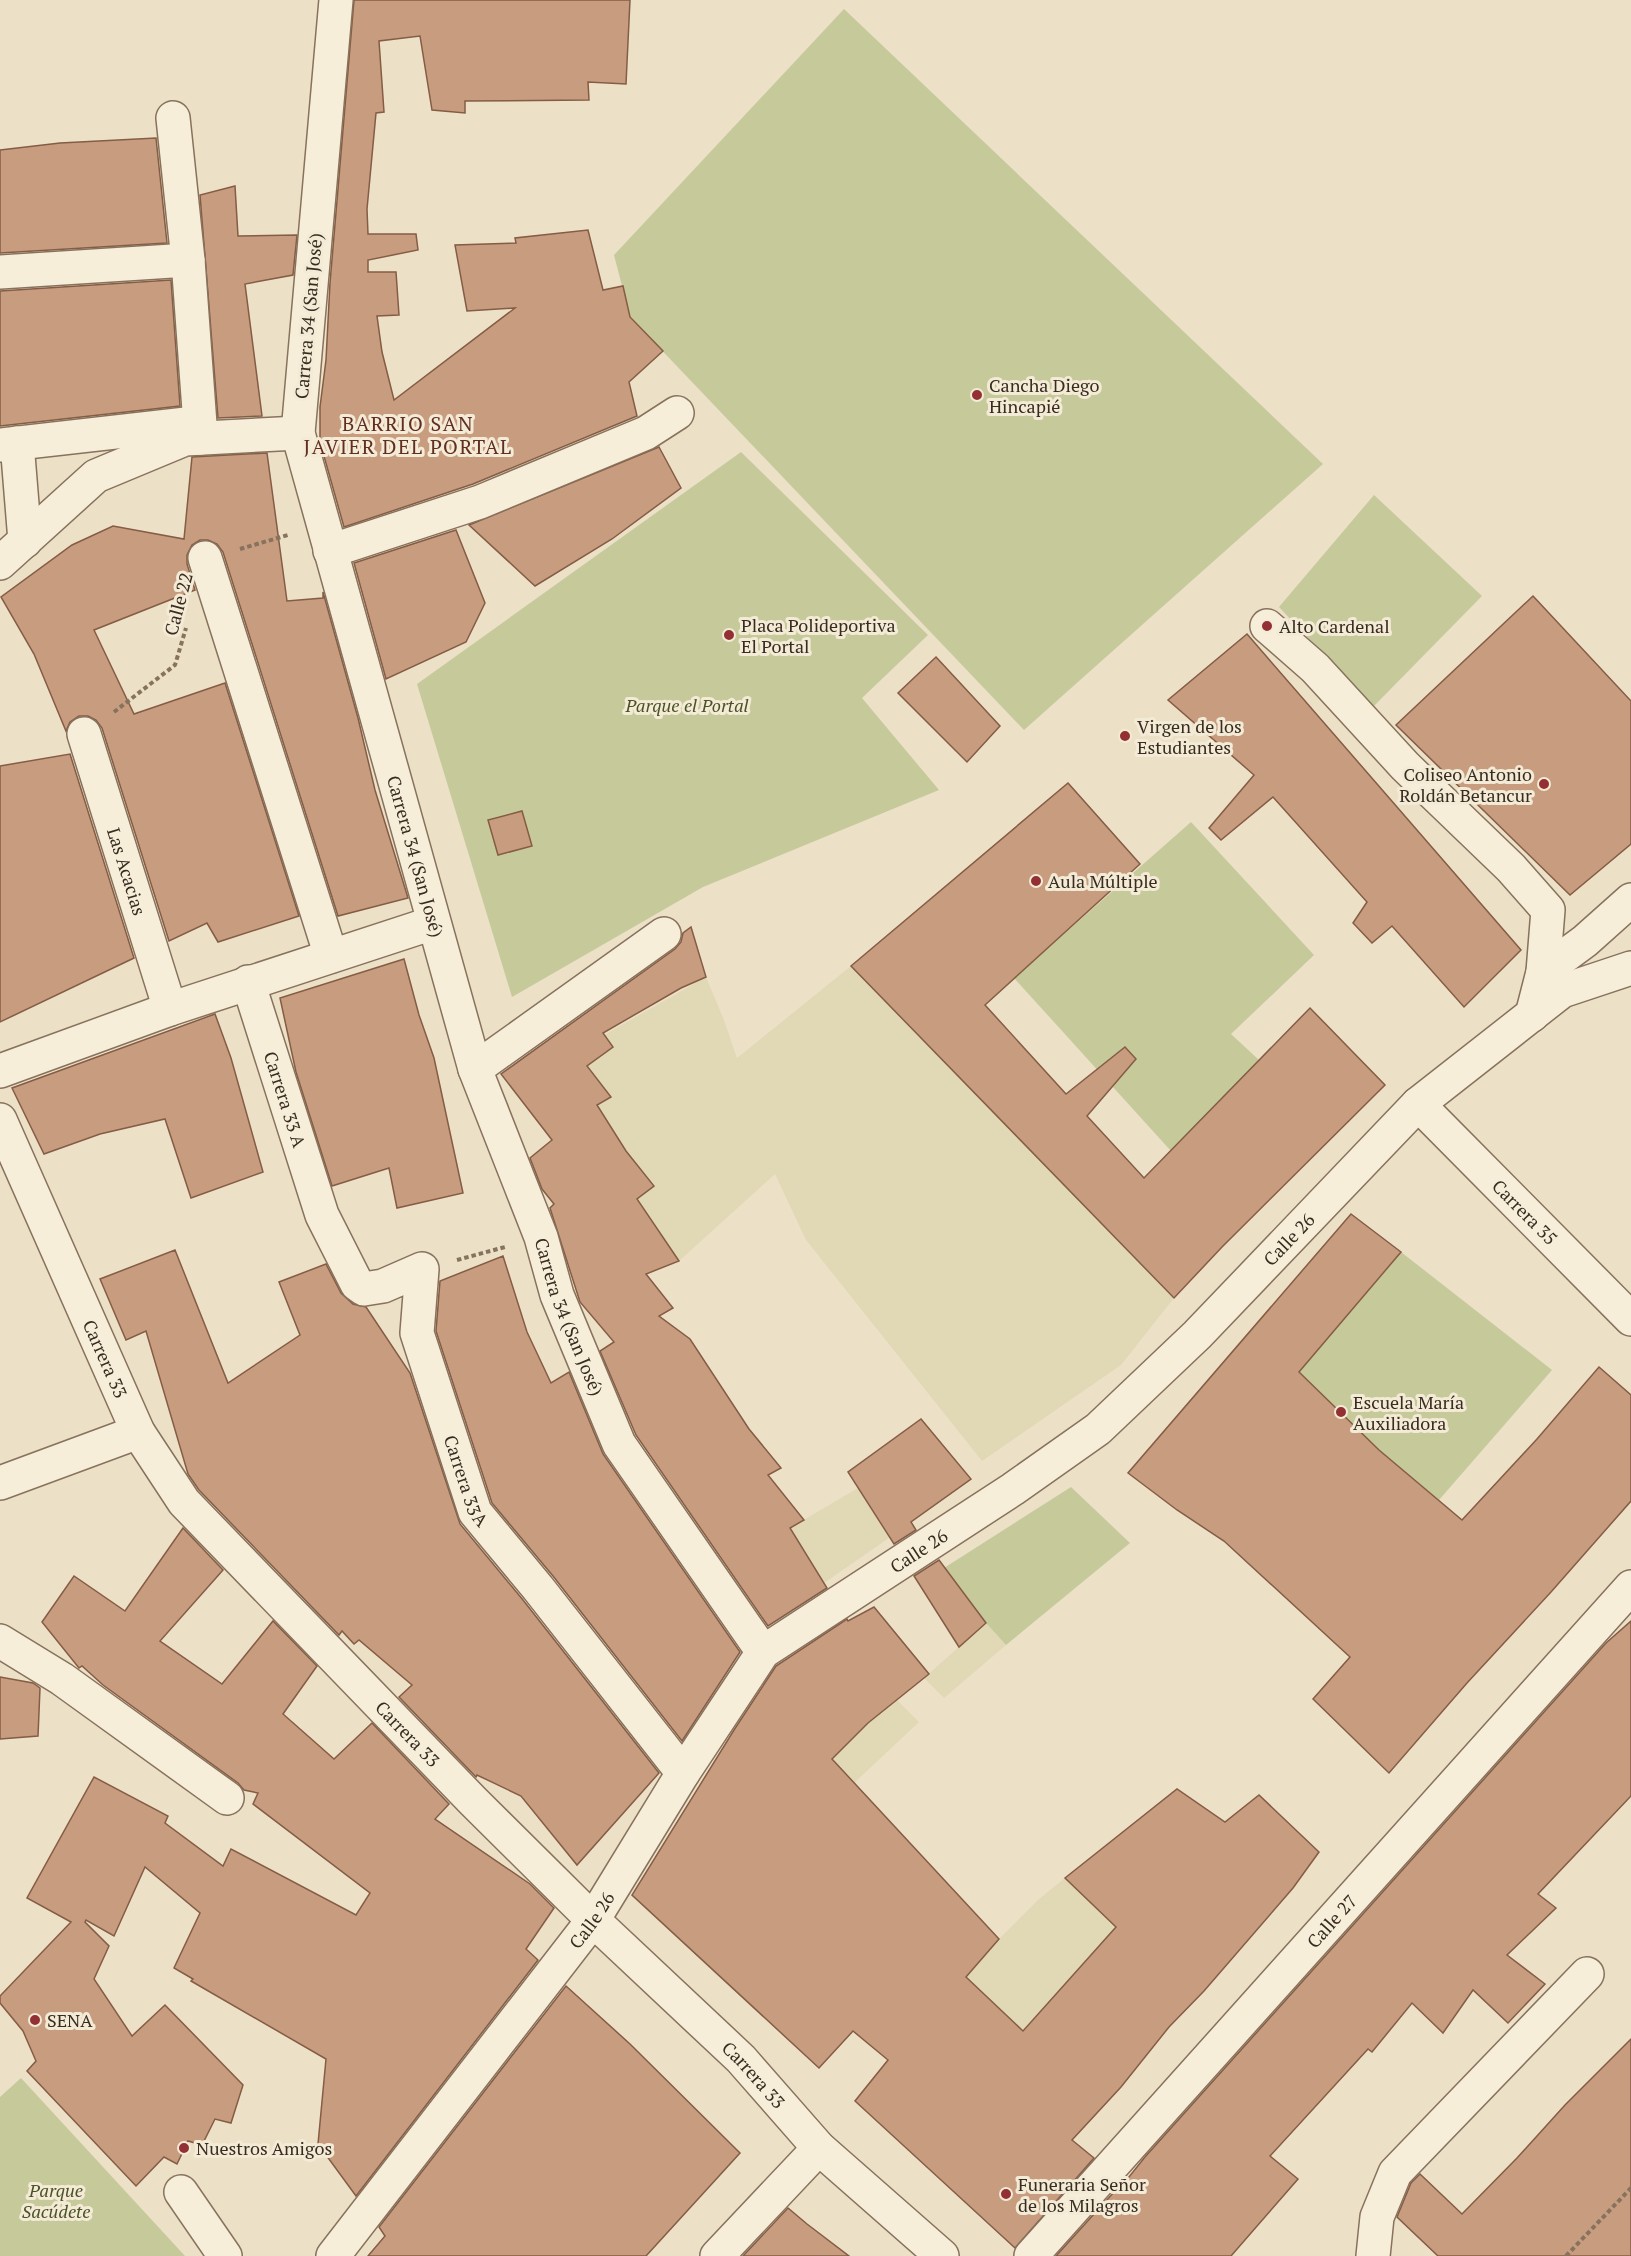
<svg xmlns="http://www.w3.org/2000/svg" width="1631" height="2256" viewBox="0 0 1631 2256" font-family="'PT Serif',serif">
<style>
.farmland{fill:#e1d9b5}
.green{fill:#c6ca9b}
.building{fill:#c89c7f;stroke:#855c44;stroke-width:1.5}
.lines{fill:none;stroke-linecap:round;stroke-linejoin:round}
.minor-casing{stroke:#87725d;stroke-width:36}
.path{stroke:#87725d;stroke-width:4;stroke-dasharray:4.5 3;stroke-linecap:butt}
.minor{stroke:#f7eeda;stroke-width:33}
.poi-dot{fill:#933034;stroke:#f4ebd6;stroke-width:2}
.labels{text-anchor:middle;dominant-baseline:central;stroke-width:6;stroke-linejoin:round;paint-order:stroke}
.street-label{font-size:18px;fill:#382b20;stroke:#f4ebd6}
.poi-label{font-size:18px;fill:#382b20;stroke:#f4ebd6;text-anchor:start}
.park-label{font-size:18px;font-style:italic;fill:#4a5328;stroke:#f4ebd6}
.neighbourhood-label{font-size:20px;letter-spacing:1.5px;fill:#622e22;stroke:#f4ebd6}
</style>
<rect width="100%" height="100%" fill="#ece0c7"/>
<!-- farmland -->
<g class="farmland">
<polygon points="851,966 1174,1298 1121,1365 982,1461 806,1240 775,1174 679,1261 637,1199 654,1185 626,1151 597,1105 610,1095 587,1066 613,1047 604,1035 706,977 724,1020 737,1058"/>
<polygon points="858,1488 889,1538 824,1583 790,1528"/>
<polygon points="986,1623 1006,1645 944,1698 924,1678"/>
<polygon points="897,1700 919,1722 854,1783 832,1759 868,1723"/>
<polygon points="1065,1878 1116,1927 1060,1992 1023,2031 900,2052 999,1939 1039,1899"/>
</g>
<!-- green -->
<g class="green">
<polygon points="844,9 1323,464 1024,730 630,317 614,255"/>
<polygon points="741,452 928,635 862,698 939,790 703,887 512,997 417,684"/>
<polygon points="1374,495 1482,596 1373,707 1279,607"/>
<polygon points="1191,822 1314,955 1231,1034 1259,1060 1171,1151 1014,978"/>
<polygon points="1401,1252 1552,1370 1439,1500 1379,1450 1299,1372"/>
<polygon points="1071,1487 1130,1543 1006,1645 986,1623 944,1568"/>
<polygon points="21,2078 185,2256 0,2256 0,2097"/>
</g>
<!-- building -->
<g class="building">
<polygon points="354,0 630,0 626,84 588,82 589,100 465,101 465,113 432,110 420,36 379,41 384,112 376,113 367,209 368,234 416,234 418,250 368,260 368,272 396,272 399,315 377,316 382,352 394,400 515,308 467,311 455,245 516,243 515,238 588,230 603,290 623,286 630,317 663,351 629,382 637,416 473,484 344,527 320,442 320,407 326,360 330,283"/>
<polygon points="156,138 167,243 0,253 0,150 60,143"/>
<polygon points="235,186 238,236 297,235 293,275 245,284 262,416 218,418 200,195"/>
<polygon points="171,280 180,406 0,426 0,291"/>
<polygon points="659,447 681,488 612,539 535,586 469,525"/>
<polygon points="267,453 287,601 323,598 323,592 358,718 375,790 408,898 338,916 223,552 217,544 208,540 200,540 192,545 187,555 187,564 195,590 94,630 134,714 225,683 299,916 218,942 207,923 169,941 102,728 96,720 88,716 79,716 70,722 66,731 34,654 1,597 72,545 113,526 184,539 192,457"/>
<polygon points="456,530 485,603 466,642 386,679 354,563"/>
<polygon points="1533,596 1631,701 1631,844 1570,895 1396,725"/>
<polygon points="1247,634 1521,950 1464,1007 1392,926 1372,943 1353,923 1367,902 1273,797 1221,840 1209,828 1254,775 1168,700"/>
<polygon points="936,657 1000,726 967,762 898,693"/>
<polygon points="70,754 134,958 0,1022 0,766"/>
<polygon points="1068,783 1140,864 985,1005 1066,1094 1125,1047 1136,1059 1087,1116 1144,1178 1310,1008 1385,1085 1222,1247 1174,1298 851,966"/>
<polygon points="522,811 532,846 498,855 488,820"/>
<polygon points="691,927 706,977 681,988 603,1033 613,1047 587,1066 611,1097 597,1105 626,1151 654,1186 637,1199 679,1261 646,1274 673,1308 659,1316 690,1339 749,1429 781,1468 768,1475 804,1520 790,1528 827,1588 768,1626 636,1435 600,1351 614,1342 580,1302 550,1208 554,1204 542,1189 530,1158 552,1140 501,1074 675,949 681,942 683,933"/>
<polygon points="404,959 419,1015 434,1058 463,1193 397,1208 389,1168 332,1186 296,1072 280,998"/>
<polygon points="215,1014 231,1058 263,1172 191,1198 165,1119 100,1134 44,1154 12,1088"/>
<polygon points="1351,1214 1401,1252 1299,1372 1379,1450 1462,1520 1537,1439 1599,1367 1631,1395 1631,1501 1551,1592 1467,1683 1389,1773 1313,1699 1350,1657 1224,1541 1177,1510 1128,1473"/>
<polygon points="175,1250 228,1383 300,1335 279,1282 326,1264 341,1293 353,1304 366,1307 410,1373 460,1524 523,1600 659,1773 577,1865 521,1796 477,1775 476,1777 399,1697 412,1685 359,1640 354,1644 342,1631 339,1635 199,1490 188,1474 146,1331 126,1340 100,1279"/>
<polygon points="503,1256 527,1332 551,1383 569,1372 603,1454 740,1652 682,1741 553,1576 492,1503 436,1331 440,1281"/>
<polygon points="921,1419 971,1479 911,1522 916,1530 894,1544 848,1472"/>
<polygon points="183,1528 223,1570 160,1641 222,1684 273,1621 317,1666 283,1714 334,1759 372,1723 449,1804 435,1819 530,1884 554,1908 526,1949 538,1960 356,2196 318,2144 326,2059 191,1981 193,1979 174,1968 200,1913 145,1867 114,1936 86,1920 85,1922 109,1946 94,1979 132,2036 165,2005 243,2085 231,2123 215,2119 202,2145 188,2141 177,2164 164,2157 136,2186 27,2071 36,2061 23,2031 0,2003 0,1996 71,1922 27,1898 94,1777 168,1816 165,1823 223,1866 231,1849 356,1915 370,1893 253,1804 258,1793 244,1790 238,1783 103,1685 82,1666 79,1668 42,1622 74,1576 125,1611"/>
<polygon points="939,1560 986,1623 959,1647 914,1576"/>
<polygon points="874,1607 929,1674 868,1723 832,1759 999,1939 966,1977 1023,2031 1116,1927 1065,1878 1177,1789 1225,1822 1259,1795 1319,1852 1293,1888 1204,1991 1169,2027 1121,2087 1072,2140 1094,2158 1015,2248 855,2101 888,2060 853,2031 819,2068 632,1895 734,1730 776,1666 847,1619 848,1621"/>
<polygon points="1631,1621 1631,1796 1538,1894 1556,1908 1507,1955 1545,1984 1508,2023 1473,1990 1443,2033 1412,2003 1372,2052 1368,2049 1270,2156 1298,2179 1231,2256 1056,2256 1124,2181 1125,2182 1145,2157 1606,1643"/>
<polygon points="0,1677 33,1683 40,1688 38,1736 0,1739"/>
<polygon points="566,1986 630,2044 740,2153 646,2256 368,2256 385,2236 379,2227"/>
<polygon points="1631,2039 1631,2256 1438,2256 1397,2217 1411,2183 1420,2174 1462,2214 1517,2158 1565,2105"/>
<polygon points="788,2208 807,2224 849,2256 743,2256"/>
</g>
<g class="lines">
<defs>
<g id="minor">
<path id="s1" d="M336 0 298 433 475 1069 541 1237 557 1295 619 1444 763 1652"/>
<polyline points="173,118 188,260 201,438"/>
<polyline points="0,272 188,260"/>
<polyline points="17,443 25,541"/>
<polyline points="0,445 195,423"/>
<polyline points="330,551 480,502 646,433 677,413"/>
<polyline points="205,558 331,956"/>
<polyline points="0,563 96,476 185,439 298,433"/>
<polyline points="1267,626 1315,668 1405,766 1511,868 1548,910 1543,972 1532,1015"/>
<path id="s2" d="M84 734 170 1009"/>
<polyline points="1543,972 1585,941 1631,900"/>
<path id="s3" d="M248 982 322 1215 357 1284 364 1289 383 1286 422 1269 417 1333 475 1512 538 1588 683 1773"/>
<polyline points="475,1069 664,934"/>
<polyline points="0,1071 170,1009 433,923"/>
<path id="s4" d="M1418 1104 1631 1319"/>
<path id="s5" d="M0 1120 138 1432 184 1502 473 1801 593 1920 741 2059 819 2148 942 2256"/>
<polyline points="0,1483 138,1432"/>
<polyline points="0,1641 62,1679 227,1798"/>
<polyline points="181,2192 225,2256"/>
<path id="s6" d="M333 2256 593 1920 683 1773 763 1652 1013 1489 1098 1429 1197 1335 1418 1104 1562 991 1631 968"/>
<polyline points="717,2256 819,2148"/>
<path id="s7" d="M1031 2256 1631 1587"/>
<polyline points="1373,2256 1377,2217 1395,2173 1587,1974"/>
</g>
</defs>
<!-- minor casing -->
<use href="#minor" class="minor-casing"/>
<!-- path -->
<g class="path">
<polyline points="240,549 288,535"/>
<polyline points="114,712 175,665 186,628"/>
<polyline points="457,1260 505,1247"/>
<polyline points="1566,2256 1631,2188"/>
</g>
<!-- minor -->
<use href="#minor" class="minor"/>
</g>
<!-- markers -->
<g class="poi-dot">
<circle cx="977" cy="395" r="6"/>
<circle cx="1267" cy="626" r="6"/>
<circle cx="729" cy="635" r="6"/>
<circle cx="1125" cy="736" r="6"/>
<circle cx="1544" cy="784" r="6"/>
<circle cx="1036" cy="881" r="6"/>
<circle cx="1341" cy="1412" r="6"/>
<circle cx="35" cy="2020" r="6"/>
<circle cx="184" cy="2148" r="6"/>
<circle cx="1006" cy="2194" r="6"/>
</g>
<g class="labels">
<!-- street labels -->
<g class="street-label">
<text transform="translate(308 316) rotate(-85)">Carrera 34 (San José)</text>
<text transform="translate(178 604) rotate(-75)">Calle 22</text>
<text stroke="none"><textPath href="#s1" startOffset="874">Carrera 34 (San José)</textPath></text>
<text stroke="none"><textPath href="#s2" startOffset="144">Las Acacias</textPath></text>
<text stroke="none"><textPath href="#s3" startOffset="123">Carrera 33 A</textPath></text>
<text stroke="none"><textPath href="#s4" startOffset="152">Carrera 35</textPath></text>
<text stroke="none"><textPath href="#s6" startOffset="1414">Calle 26</textPath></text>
<text stroke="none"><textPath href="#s1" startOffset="1360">Carrera 34 (San José)</textPath></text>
<text stroke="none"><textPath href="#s5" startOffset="261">Carrera 33</textPath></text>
<text stroke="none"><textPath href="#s3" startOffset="612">Carrera 33A</textPath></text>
<text stroke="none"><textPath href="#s6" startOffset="928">Calle 26</textPath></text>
<text stroke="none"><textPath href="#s5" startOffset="747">Carrera 33</textPath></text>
<text stroke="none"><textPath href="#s6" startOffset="424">Calle 26</textPath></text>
<text stroke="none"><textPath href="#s7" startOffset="450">Calle 27</textPath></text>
<text stroke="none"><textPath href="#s5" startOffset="1233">Carrera 33</textPath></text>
</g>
<!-- poi labels -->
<g class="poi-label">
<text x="989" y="385">Cancha Diego<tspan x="989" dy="21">Hincapié</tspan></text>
<text x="741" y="625">Placa Polideportiva<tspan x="741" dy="21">El Portal</tspan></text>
<text x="1279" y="626">Alto Cardenal</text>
<text x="1137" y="726">Virgen de los<tspan x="1137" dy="21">Estudiantes</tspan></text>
<text x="1532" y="774" text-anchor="end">Coliseo Antonio<tspan x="1532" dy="21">Roldán Betancur</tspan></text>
<text x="1048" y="881">Aula Múltiple</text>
<text x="1353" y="1402">Escuela María<tspan x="1353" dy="21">Auxiliadora</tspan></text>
<text x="47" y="2020">SENA</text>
<text x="196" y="2148">Nuestros Amigos</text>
<text x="1018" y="2184">Funeraria Señor<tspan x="1018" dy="21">de los Milagros</tspan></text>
</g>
<!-- park labels -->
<g class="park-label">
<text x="687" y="705">Parque el Portal</text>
<text x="56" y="2190">Parque<tspan x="56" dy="21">Sacúdete</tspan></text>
</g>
<!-- neighbourhood labels -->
<g class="neighbourhood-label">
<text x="408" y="423">BARRIO SAN<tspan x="408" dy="23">JAVIER DEL PORTAL</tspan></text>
</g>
</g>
</svg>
